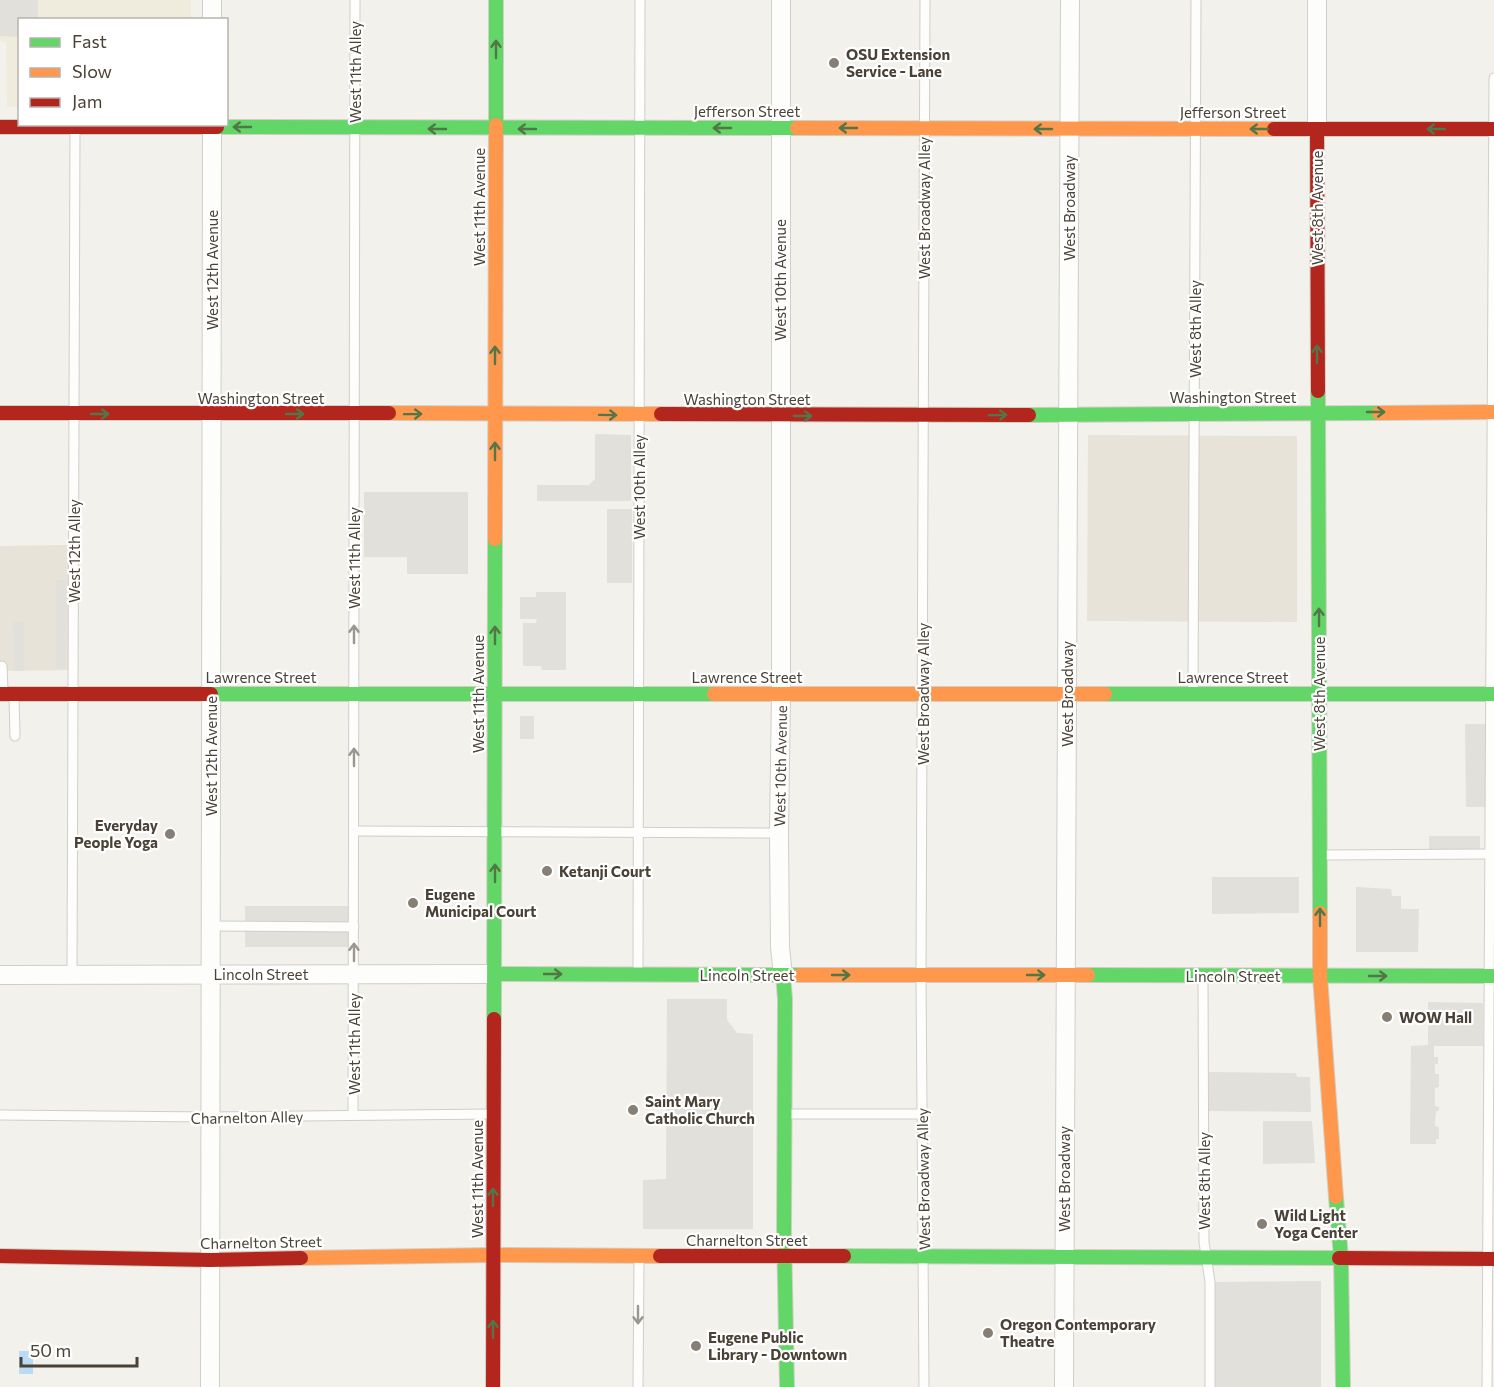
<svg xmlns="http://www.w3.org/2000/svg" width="1494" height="1387" viewBox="0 0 1494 1387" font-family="Commissioner,sans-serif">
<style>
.residential{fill:#e7e3d8}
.education{fill:#f0ecdd}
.parking{fill:#e1e0da}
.water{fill:#b9dbf3}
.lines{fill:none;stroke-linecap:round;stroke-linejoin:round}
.lane-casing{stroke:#d0cec9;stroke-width:11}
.street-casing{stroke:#d0cec9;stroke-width:20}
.fast-casing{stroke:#d2cec2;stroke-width:16}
.slow-casing{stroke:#d2cec2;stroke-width:16}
.jam-casing{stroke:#d2cec2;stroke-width:16}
.lane{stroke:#fdfdfc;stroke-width:9}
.street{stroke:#fdfdfc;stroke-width:18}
.fast{stroke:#63d668;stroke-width:14}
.slow{stroke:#ff974d;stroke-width:14}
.jam{stroke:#b3261e;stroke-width:14}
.oneway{stroke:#537648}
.oneway2{stroke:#9b968f}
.poi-dot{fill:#857f75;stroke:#fff;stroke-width:2}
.labels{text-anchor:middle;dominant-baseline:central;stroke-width:4.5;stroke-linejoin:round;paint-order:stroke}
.poi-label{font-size:15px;font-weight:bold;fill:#4a4236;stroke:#fff;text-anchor:start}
.street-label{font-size:15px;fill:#4a4236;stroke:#fff}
</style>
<rect width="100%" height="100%" fill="#f2f1eb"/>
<!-- residential -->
<g class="residential">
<polygon points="1088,435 1297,436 1297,622 1087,621"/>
<polygon points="68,545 68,670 0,671 0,546"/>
</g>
<!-- education -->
<polygon class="education" points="0,0 191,0 191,19 20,20 19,107 7,107 6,42 0,41"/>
<!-- parking -->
<g class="parking">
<polygon points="0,0 38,0 38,19 20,20 19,37 0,36"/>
<polygon points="595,434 631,435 631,501 537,501 537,485 589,485 595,479"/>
<polygon points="364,492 468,492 468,574 407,574 407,557 364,557"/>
<rect x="607" y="509" width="25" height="74"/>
<rect x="56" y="580" width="10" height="88"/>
<polygon points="536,592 566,592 566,670 542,670 541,666 523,666 523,623 536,623 537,619 520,619 520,597 536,597"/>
<polygon points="13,622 24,622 24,671 14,671"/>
<rect x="520" y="716" width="14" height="23"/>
<polygon points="1465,724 1486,724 1486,807 1466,807"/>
<rect x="1429" y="836" width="51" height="22"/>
<polygon points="1212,877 1299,877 1299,913 1212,914"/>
<polygon points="1356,887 1391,889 1392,896 1401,896 1401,909 1419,909 1418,952 1356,952"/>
<rect x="245" y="906" width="105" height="41"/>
<polygon points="667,999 727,999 727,1020 737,1033 753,1034 753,1229 643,1229 643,1180 666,1179"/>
<polygon points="1428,1002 1483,1003 1483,1046 1434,1046 1434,1057 1438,1057 1438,1064 1435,1064 1435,1074 1439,1074 1439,1087 1435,1088 1435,1106 1439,1107 1439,1111 1436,1111 1435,1126 1439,1127 1439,1139 1436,1139 1436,1144 1410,1144 1411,1046 1428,1045"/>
<polygon points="1209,1072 1296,1073 1297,1077 1310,1077 1311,1112 1209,1111"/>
<polygon points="1263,1121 1312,1121 1315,1163 1263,1164"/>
<polygon points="1321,1281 1321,1387 1210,1387 1210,1282"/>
</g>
<!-- water -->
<rect class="water" x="19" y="1351" width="14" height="23"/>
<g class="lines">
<defs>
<g id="lane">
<polyline points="2,666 3,691"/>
<polyline points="1193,694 1196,0"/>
<polyline points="14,696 15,736"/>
<polyline points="354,831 779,833"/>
<polyline points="1321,855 1489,854"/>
<polyline points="211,926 354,927"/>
<polyline points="638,972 640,0"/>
<polyline points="72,975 75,128"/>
<polyline points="1203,978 1204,1242 1210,1282 1210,1387"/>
<polyline points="787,1114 922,1114"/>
<polyline points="0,1115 210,1117 493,1114"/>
<polyline points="353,1115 355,0"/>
<polyline points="638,1387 639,1258"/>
<polyline points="924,1387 921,975 925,0"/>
<polyline points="1487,1387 1494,78"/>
</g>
<g id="street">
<polyline points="781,0 781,694 779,833 780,947 783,975"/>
<polyline points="212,20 212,0"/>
<polyline points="1317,129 1317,0"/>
<polyline points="0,975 495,974"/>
<polyline points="210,1387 212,124"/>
<polyline points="1064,1387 1070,0"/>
</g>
<g id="fast">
<polyline points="496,125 496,0"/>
<polyline points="217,127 797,128"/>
<polyline points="1318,391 1320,913"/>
<polyline points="1029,415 1379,413"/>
<polyline points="211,694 714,694"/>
<polyline points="1105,694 1494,694"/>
<polyline points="495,974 800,975"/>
<polyline points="783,975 785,999 784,1233 787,1387"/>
<polyline points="1088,975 1494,976"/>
<polyline points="494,1019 495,539"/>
<polyline points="1336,1197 1341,1258 1343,1387"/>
<polyline points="844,1256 1339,1258"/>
</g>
<g id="slow">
<polyline points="797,128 1274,129"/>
<polyline points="389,413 661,414"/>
<polyline points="1379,413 1494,412"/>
<polyline points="495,539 496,125"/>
<polyline points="714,694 1105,694"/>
<polyline points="1320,913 1320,976 1336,1197"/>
<polyline points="800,975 1088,975"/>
<polyline points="301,1258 493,1255 660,1256"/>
</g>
<g id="jam">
<polyline points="0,127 217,127"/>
<polyline points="1274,129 1494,129"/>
<polyline points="1317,129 1318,391"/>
<polyline points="0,413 389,413"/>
<polyline points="661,414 1029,415"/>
<polyline points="0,694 211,694"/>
<polyline points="0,1256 210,1260 301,1258"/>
<polyline points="660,1256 844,1256"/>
<polyline points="1339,1258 1494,1259"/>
<polyline points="493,1387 494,1019"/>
</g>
</defs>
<!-- lane casing -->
<use href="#lane" class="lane-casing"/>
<!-- street casing -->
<use href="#street" class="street-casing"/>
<!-- fast casing -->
<use href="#fast" class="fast-casing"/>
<!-- slow casing -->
<use href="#slow" class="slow-casing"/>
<!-- jam casing -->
<use href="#jam" class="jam-casing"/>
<!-- lane -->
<use href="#lane" class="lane"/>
<!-- street -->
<use href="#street" class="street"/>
<!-- fast -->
<use href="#fast" class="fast"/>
<!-- slow -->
<use href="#slow" class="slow"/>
<!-- jam -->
<use href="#jam" class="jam"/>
</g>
<!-- one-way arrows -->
<defs><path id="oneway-shaft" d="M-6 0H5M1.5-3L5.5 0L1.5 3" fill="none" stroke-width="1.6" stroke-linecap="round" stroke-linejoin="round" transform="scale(1.5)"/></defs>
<g class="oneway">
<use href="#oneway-shaft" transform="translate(496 49) rotate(-90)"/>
<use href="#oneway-shaft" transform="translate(242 127) rotate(-180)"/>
<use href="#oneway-shaft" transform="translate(722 128) rotate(180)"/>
<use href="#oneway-shaft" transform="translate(848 128) rotate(-180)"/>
<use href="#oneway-shaft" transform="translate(437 129) rotate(-180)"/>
<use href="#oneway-shaft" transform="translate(527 129) rotate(180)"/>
<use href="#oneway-shaft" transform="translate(1043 129) rotate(-180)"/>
<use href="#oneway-shaft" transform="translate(1259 129) rotate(-180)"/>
<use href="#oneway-shaft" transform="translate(1436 129) rotate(-180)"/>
<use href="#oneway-shaft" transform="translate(1317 354) rotate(-90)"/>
<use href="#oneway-shaft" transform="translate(495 355) rotate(-90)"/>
<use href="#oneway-shaft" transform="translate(1376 412)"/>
<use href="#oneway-shaft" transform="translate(100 414)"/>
<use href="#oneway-shaft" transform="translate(295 414)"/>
<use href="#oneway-shaft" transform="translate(413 414) rotate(-1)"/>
<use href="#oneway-shaft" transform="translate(608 415) rotate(1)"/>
<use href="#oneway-shaft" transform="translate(998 415) rotate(-1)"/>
<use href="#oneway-shaft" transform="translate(803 416)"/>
<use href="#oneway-shaft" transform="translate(495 451) rotate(-90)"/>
<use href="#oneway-shaft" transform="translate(1319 617) rotate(-90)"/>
<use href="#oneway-shaft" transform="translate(495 635) rotate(-90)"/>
<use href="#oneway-shaft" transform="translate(495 873) rotate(-90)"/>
<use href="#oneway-shaft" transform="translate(1320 917) rotate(-90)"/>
<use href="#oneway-shaft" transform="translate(553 974)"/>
<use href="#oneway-shaft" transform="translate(841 975)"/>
<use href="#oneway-shaft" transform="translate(1036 975)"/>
<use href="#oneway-shaft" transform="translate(1378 976)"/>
<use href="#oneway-shaft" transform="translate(493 1197) rotate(-90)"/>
<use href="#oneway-shaft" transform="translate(493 1329) rotate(-90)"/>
</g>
<g class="oneway2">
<use href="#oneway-shaft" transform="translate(354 634) rotate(-90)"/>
<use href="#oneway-shaft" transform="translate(354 757) rotate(-90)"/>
<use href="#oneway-shaft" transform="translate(354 952) rotate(-90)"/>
<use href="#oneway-shaft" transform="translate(638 1315) rotate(90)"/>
</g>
<!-- markers -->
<g class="poi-dot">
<circle cx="834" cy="63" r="6"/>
<circle cx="170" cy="834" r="6"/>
<circle cx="547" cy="871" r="6"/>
<circle cx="413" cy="903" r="6"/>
<circle cx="1387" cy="1017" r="6"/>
<circle cx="633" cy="1110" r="6"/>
<circle cx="1262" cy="1224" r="6"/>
<circle cx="988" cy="1333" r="6"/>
<circle cx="696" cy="1346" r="6"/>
</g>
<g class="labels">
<!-- poi labels -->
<g class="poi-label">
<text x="846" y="54">OSU Extension<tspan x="846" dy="17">Service - Lane</tspan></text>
<text x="158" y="825" text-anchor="end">Everyday<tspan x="158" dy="17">People Yoga</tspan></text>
<text x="559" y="871">Ketanji Court</text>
<text x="425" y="894">Eugene<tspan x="425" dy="17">Municipal Court</tspan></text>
<text x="1399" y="1017">WOW Hall</text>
<text x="645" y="1101">Saint Mary<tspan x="645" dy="17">Catholic Church</tspan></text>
<text x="1274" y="1215">Wild Light<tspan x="1274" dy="17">Yoga Center</tspan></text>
<text x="1000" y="1324">Oregon Contemporary<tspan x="1000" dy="17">Theatre</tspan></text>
<text x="708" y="1337">Eugene Public<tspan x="708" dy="17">Library - Downtown</tspan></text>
</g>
<!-- street labels -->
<g class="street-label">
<text transform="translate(355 72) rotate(-90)">West 11th Alley</text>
<text x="747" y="111">Jefferson Street</text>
<text x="1233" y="112">Jefferson Street</text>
<text transform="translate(479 207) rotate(-90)">West 11th Avenue</text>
<text transform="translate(924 208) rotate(-90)">West Broadway Alley</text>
<text transform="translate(1069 208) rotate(-90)">West Broadway</text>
<text transform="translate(1317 208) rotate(-90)">West 8th Avenue</text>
<text transform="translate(212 270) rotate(-90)">West 12th Avenue</text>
<text transform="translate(780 280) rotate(-90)">West 10th Avenue</text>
<text transform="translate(1195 329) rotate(-90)">West 8th Alley</text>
<text x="1233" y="397">Washington Street</text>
<text x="261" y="398">Washington Street</text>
<text x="747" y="399">Washington Street</text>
<text transform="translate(639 487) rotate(-90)">West 10th Alley</text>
<text transform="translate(74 551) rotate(-90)">West 12th Alley</text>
<text transform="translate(354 558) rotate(-90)">West 11th Alley</text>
<text x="261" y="677">Lawrence Street</text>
<text x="747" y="677">Lawrence Street</text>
<text x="1233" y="677">Lawrence Street</text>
<text transform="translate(478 694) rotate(-90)">West 11th Avenue</text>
<text transform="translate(923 694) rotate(-90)">West Broadway Alley</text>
<text transform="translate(1067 694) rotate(-90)">West Broadway</text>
<text transform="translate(1319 694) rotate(-90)">West 8th Avenue</text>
<text transform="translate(211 756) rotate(-90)">West 12th Avenue</text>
<text transform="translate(780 766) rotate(-89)">West 10th Avenue</text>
<text x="261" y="974">Lincoln Street</text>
<text x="747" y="975">Lincoln Street</text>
<text x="1233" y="976">Lincoln Street</text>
<text transform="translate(354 1044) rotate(-90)">West 11th Alley</text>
<text transform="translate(247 1117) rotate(-1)">Charnelton Alley</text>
<text transform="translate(477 1179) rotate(-90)">West 11th Avenue</text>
<text transform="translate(923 1179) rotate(-91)">West Broadway Alley</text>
<text transform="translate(1064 1179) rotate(-90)">West Broadway</text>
<text transform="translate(1204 1181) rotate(-90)">West 8th Alley</text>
<text x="747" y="1240">Charnelton Street</text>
<text transform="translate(261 1242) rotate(-1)">Charnelton Street</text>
</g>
</g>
<!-- legend -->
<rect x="18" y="18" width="210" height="108" fill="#ffffff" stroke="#b7b3af" stroke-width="1.5"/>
<rect x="30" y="38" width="30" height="9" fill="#63d668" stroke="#b7b3af" stroke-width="1.5"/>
<text x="72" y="48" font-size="18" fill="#4a4236">Fast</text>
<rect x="30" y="68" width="30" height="9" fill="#ff974d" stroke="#b7b3af" stroke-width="1.5"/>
<text x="72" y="78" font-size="18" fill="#4a4236">Slow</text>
<rect x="30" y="98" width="30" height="9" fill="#b3261e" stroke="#b7b3af" stroke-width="1.5"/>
<text x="72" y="108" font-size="18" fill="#4a4236">Jam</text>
<!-- scale -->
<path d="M21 1357v9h116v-9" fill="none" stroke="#4a4236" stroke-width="3"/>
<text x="30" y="1357" font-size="18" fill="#4a4236" stroke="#ffffff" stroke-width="4.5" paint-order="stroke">50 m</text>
</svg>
